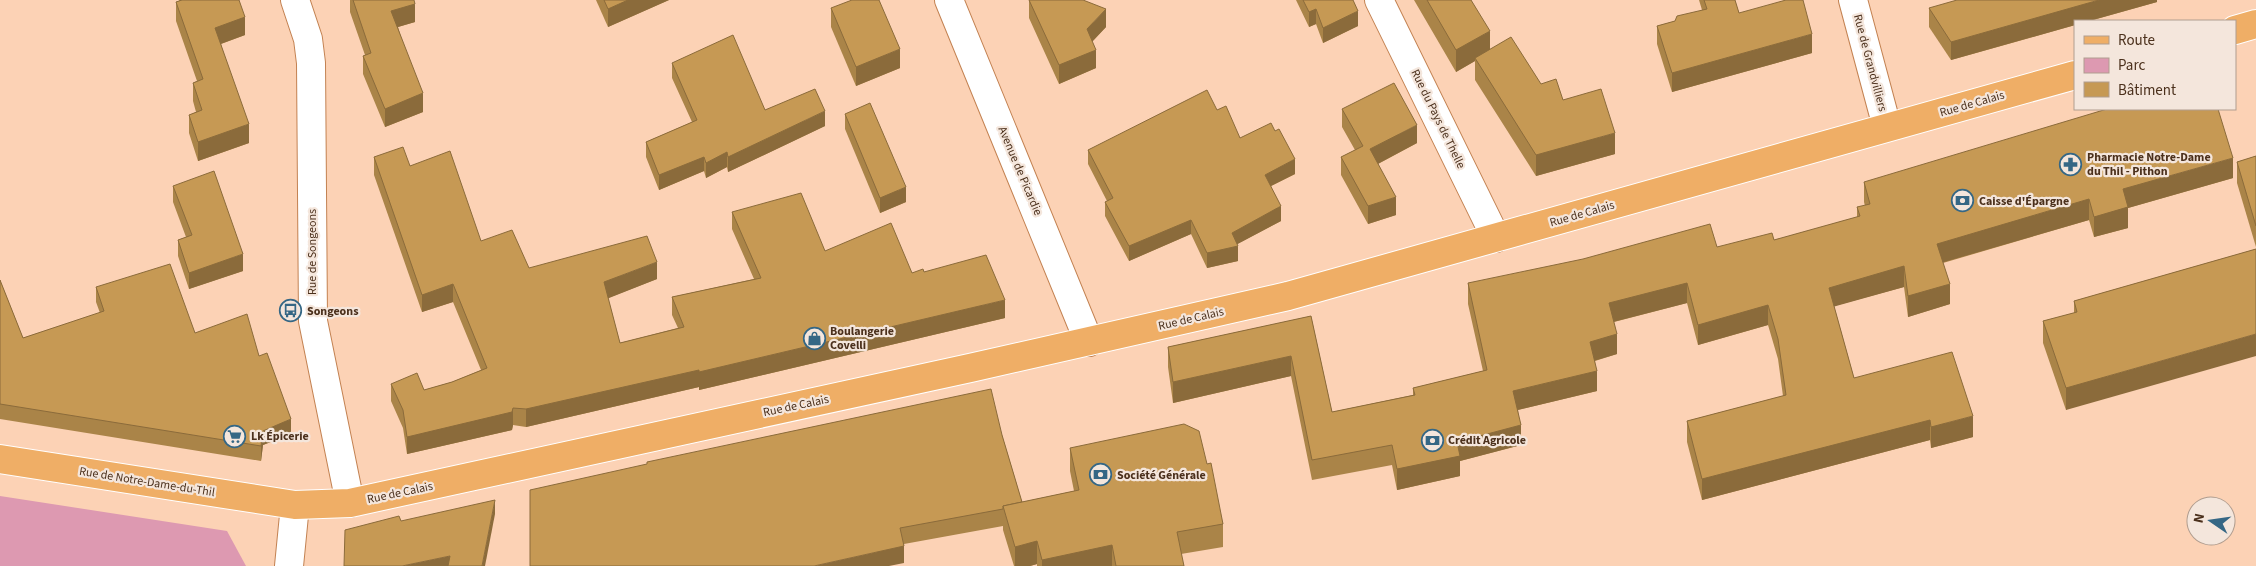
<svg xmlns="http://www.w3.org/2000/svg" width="2256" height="566" viewBox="0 0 2256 566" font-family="'Source Sans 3',sans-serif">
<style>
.green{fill:#dd99b1}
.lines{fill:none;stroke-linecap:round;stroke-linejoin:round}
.minor-casing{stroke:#c38252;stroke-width:30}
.major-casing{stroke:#fff;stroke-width:30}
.minor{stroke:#fff;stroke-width:28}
.major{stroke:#efae66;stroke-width:28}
.wall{fill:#aa8448}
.shaded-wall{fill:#8b6b3b}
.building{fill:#c69954;stroke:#8b6b3b}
.labels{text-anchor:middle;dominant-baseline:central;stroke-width:4.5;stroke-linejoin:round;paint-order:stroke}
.street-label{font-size:12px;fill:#4b301c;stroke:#f4e6dc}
.poi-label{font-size:12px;font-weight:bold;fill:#4b301c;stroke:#f4e6dc;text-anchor:start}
</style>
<rect width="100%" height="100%" fill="#fcd2b5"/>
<!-- green -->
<polygon class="green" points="0,496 227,531 246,566 0,566"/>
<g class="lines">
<defs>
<g id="minor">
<polyline points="295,0 308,39 311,63 313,321 350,503"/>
<polyline points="949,0 1089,342"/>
<polyline points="1379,0 1496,238"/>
<polyline points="1853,0 1887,127"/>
<polyline points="289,566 295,505"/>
</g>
<g id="major">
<polyline points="2235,30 2256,24"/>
<polyline points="0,459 295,505 350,503 970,368 1288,296 2075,75"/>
</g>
</defs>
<!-- minor casing -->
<use href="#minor" class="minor-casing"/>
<!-- major casing -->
<use href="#major" class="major-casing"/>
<!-- minor -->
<use href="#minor" class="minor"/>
<!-- major -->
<use href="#major" class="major"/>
</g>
<!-- wall -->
<g class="wall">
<polygon points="179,0 239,0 245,35 221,44 249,143 198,161 189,133 189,115 196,112 193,101 193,83 197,81 176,21 176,2 179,1"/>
<polygon points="350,0 414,0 415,22 398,27 423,112 385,127 363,74 363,56 365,55 350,12"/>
<polygon points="596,0 669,0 608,27"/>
<polygon points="1029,0 1106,27 1092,42 1096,68 1059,84 1029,18"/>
<polygon points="1296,0 1353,0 1358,26 1323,43 1316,24 1309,27"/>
<polygon points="1414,0 1471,0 1490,50 1541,84 1563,100 1615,154 1536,176 1475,80 1475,61 1456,72"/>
<polygon points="1699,0 1735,0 1739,13 1812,53 1672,92 1657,44 1657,26 1675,21 1702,10"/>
<polygon points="2157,0 2157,2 1951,60 1929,27 1929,8"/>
<polygon points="831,8 900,68 856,86 831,27"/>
<polygon points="672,63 765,110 825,126 728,172 727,167 706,178 704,171 659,190 646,157 646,142 692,122 672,78"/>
<polygon points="1342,109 1417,143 1378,164 1396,215 1368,224 1341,175 1341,157 1355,150 1342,127"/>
<polygon points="1217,110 1240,138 1295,174 1271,186 1281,221 1237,244 1238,261 1207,268 1191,234 1129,261 1105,216 1105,202 1107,201 1088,164 1088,150"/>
<polygon points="845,114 906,202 880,213 845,129"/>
<polygon points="2256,156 2256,247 2237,183 2237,162"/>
<polygon points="374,157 410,166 481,241 529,268 657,279 608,298 620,343 678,328 672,315 672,297 754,279 732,229 732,212 825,251 912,273 924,272 1005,318 699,390 699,387 526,427 513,425 512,430 407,454 403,428 391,401 391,384 424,390 452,382 481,370 453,302 422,312 374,175"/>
<polygon points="2233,178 2128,208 2128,228 2094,237 2089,220 1943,263 1950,304 1908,317 1904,287 1834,306 1854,378 1973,437 1931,448 1930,440 1702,500 1687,442 1687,421 1783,396 1778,359 1768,325 1698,345 1687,303 1614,322 1617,354 1595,361 1597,391 1518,410 1521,445 1460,461 1460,476 1397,490 1392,465 1312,480 1291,376 1173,403 1168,367 1168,347 1311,316 1332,412 1413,395 1413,388 1483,371 1468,304 1468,283 1717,247 1774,240 1857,217 1857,207 1865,206 1864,202 1864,182"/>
<polygon points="173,186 243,271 189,289 178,256 178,240 186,237 173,202"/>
<polygon points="2256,249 2066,410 2043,343 2043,321 2074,313 2074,301"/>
<polygon points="0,280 23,338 100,313 96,302 96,287 195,333 259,356 291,434 263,445 261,461 0,419"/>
<polygon points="1002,435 1022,502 1074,491 1070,471 1070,448 1207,464 1223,524 1223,547 1181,554 1184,566 1037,566 1037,564 1030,566 1014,566 1003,530 1003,526 904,544 904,563 647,464 647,462"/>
</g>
<!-- shaded-wall -->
<g class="shaded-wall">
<polygon points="628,0 669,0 608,27 608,9"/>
<polygon points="2099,0 2157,0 2157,2 2089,21 2075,21 2075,25 1951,60 1951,42"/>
<polygon points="415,4 415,22 391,29 391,11"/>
<polygon points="1106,9 1106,27 1087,47 1087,29"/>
<polygon points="1316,9 1316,24 1309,27 1309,12"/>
<polygon points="1358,11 1358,26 1323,43 1323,28"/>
<polygon points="245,17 245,35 215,46 215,28"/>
<polygon points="1490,31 1490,52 1475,58 1475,61 1456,72 1456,50"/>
<polygon points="1812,34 1812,53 1672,92 1672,73"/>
<polygon points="900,49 900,68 856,86 856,67"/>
<polygon points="1096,50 1096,68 1059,84 1059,65"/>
<polygon points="423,93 423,112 385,127 385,109"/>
<polygon points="825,111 825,126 728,172 728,157"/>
<polygon points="249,124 249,143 198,161 198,142"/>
<polygon points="1417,125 1417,143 1370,168 1370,149"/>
<polygon points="1615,133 1615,154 1536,176 1536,155"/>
<polygon points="727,152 727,167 706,178 706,163"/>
<polygon points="704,157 704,171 659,190 659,175"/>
<polygon points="2233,158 2233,178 2128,208 2128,228 2094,237 2094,217 2123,189"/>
<polygon points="1295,159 1295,174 1265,189 1265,175"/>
<polygon points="906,187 906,202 880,213 880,198"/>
<polygon points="1396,197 1396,215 1368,224 1368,206"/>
<polygon points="2089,199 2089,220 1937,264 1937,244"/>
<polygon points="1281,206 1281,221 1232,247 1232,233"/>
<polygon points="1191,220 1191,234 1129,261 1129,246"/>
<polygon points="1238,246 1238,261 1207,268 1207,253"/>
<polygon points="243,254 243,271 189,289 189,273"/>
<polygon points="657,262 657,279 604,300 604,282"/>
<polygon points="1904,266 1904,287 1829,308 1829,288"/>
<polygon points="1687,283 1687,303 1609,323 1609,303"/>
<polygon points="453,284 453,302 422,312 422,295"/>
<polygon points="1950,284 1950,304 1908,317 1908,296"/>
<polygon points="1005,300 1005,318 699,390 699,372"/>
<polygon points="1768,305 1768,325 1698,345 1698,325"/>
<polygon points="1617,334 1617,354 1590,362 1590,342"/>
<polygon points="2256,334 2256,356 2066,410 2066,388"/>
<polygon points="1291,356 1291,376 1173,403 1173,382"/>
<polygon points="699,370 699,387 526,427 526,409"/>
<polygon points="1597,371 1597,391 1513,411 1513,391"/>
<polygon points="513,408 513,425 512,430 407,454 407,437"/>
<polygon points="1973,416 1973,437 1931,448 1931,427"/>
<polygon points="291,419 291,434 263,445 261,461 261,446 263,431"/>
<polygon points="1930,420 1930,440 1702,500 1702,479"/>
<polygon points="1521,425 1521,445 1460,461 1460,476 1397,490 1397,469 1457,442"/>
<polygon points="495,500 495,514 485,566 482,566"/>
<polygon points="1037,541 1037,564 1030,566 1015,566 1015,547"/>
<polygon points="1112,545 1112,566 1042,566 1042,560"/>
<polygon points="904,546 904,563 889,566 814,566"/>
<polygon points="450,556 450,566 402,566"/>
</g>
<!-- building -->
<g class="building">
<polygon points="182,0 239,0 245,17 215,28 249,124 198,142 189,115 202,110 193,83 203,79 176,2"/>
<polygon points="353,0 414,0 415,4 391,11 423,93 385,109 363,56 371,53"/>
<polygon points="604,0 628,0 608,9"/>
<polygon points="852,0 879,0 900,49 856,67 831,8"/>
<polygon points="1029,0 1083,0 1106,9 1087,29 1096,50 1059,65"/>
<polygon points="1303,0 1353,0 1358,11 1323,28 1316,9 1309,12"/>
<polygon points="1427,0 1471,0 1490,31 1456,50"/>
<polygon points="1704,0 1735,0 1739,13 1786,0 1803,0 1812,34 1672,73 1657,26 1675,21 1677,16 1707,9"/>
<polygon points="1957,0 2099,0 1951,42 1929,8"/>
<polygon points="733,35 765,110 815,89 825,111 728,157 727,152 706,163 704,157 659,175 646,142 697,120 672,63"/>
<polygon points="1511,37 1541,84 1556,79 1563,100 1601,89 1615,133 1536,155 1475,58"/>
<polygon points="1394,83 1417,125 1370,149 1396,197 1368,206 1341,157 1363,146 1342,109"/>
<polygon points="1207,90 1217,110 1226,106 1240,138 1271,123 1275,131 1279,129 1295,159 1265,175 1281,206 1232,233 1238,246 1207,253 1191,220 1129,246 1105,202 1113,198 1088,150"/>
<polygon points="870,103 906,187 880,198 845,114"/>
<polygon points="2107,109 2218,109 2233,158 2123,189 2128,207 2094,217 2089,199 1937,244 1950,284 1908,296 1904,266 1829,288 1854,378 1952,352 1973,416 1931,427 1930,420 1702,479 1687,421 1786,395 1778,339 1768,305 1698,325 1687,283 1609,303 1617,334 1590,342 1597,371 1513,391 1521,425 1457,442 1460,456 1397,469 1392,445 1312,460 1291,356 1173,382 1168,347 1311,316 1332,412 1415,395 1413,388 1487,370 1468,283 1583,259 1710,224 1717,247 1772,233 1774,240 1860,216 1857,207 1870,204 1864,182"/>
<polygon points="403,147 410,166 450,151 481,241 512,230 529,268 647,236 657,262 604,282 620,343 684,327 672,297 761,278 732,212 801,193 825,251 891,223 912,273 923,269 924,272 986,255 1005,300 699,372 699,370 526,409 513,408 512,412 407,437 403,410 391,384 417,373 424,390 452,382 487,368 453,284 422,295 374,157"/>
<polygon points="2256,156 2256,226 2237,162"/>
<polygon points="214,171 243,254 189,273 178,240 192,235 173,186"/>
<polygon points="2256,249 2256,334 2066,388 2043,321 2077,312 2074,301"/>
<polygon points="170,264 195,333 247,314 259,356 267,353 291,419 263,431 261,446 0,404 0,280 23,338 104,311 96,287"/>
<polygon points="991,389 1002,435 1022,502 1003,506 1003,509 900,528 904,546 814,566 530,566 530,490 647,464 647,462"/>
<polygon points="1184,424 1199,431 1207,464 1211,463 1223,524 1177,532 1184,566 1116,566 1112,545 1042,560 1037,541 1015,547 1003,506 1079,490 1070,448"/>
<polygon points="495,500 482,566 448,566 450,556 402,566 344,566 345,530 399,516 401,521"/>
</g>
<!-- icons -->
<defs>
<symbol id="pharmacy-ring" viewBox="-11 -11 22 22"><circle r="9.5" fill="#f4e6dc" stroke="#356785" stroke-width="1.5"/><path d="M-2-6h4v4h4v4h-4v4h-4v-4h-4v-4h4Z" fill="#356785"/></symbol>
<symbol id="bank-ring" viewBox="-11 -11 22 22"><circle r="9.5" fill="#f4e6dc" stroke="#356785" stroke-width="1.5"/><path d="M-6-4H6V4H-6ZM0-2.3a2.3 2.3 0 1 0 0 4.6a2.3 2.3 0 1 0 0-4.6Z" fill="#356785"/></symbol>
<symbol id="bus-ring" viewBox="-11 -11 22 22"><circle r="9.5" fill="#f4e6dc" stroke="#356785" stroke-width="1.5"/><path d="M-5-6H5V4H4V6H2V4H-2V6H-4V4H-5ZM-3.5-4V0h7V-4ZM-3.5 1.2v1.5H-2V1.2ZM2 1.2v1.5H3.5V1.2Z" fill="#356785"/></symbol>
<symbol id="shop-ring" viewBox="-11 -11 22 22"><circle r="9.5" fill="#f4e6dc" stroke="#356785" stroke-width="1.5"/><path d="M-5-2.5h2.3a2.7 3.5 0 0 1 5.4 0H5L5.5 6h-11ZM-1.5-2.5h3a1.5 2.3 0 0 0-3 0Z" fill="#356785"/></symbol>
<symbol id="supermarket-ring" viewBox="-11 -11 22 22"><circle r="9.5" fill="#f4e6dc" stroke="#356785" stroke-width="1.5"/><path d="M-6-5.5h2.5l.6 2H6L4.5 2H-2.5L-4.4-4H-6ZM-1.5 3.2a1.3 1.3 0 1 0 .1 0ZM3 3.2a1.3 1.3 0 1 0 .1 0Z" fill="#356785"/></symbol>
</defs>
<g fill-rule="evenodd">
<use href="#pharmacy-ring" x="2058" y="152" width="25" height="25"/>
<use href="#bank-ring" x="1950" y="188" width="25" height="25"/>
<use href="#bus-ring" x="278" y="298" width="25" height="25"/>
<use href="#shop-ring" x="802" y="326" width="25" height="25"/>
<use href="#supermarket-ring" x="222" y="424" width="25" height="25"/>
<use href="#bank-ring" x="1420" y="428" width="25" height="25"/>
<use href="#bank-ring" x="1088" y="462" width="25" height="25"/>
</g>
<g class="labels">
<!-- street labels -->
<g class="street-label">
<text transform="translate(1870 63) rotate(75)">Rue de Grandvilliers</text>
<text transform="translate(1972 104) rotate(-16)">Rue de Calais</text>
<text transform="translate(1438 119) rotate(64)">Rue du Pays de Thelle</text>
<text transform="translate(1020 171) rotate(67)">Avenue de Picardie</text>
<text transform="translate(1582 214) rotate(-16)">Rue de Calais</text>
<text transform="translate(312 252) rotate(-90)">Rue de Songeons</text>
<text transform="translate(1191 319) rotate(-13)">Rue de Calais</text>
<text transform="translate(796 406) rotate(-12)">Rue de Calais</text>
<text transform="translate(147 482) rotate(9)">Rue de Notre-Dame-du-Thil</text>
<text transform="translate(400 493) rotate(-12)">Rue de Calais</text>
</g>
<!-- poi labels -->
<g class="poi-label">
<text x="2087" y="157">Pharmacie Notre-Dame<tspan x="2087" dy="14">du Thil - Pithon</tspan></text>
<text x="1979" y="201">Caisse d'Épargne</text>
<text x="307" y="311">Songeons</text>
<text x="830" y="331">Boulangerie<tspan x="830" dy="14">Covelli</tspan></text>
<text x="251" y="436">Lk Épicerie</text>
<text x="1448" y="440">Crédit Agricole</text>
<text x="1117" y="475">Société Générale</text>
</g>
</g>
<!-- legend -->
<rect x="2074" y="20" width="162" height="90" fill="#f4e6dc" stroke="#b09d8f"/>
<rect x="2084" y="36" width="25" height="8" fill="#efae66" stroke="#b09d8f"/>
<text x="2118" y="45" font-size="15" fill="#4b301c">Route</text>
<rect x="2084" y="58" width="25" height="15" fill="#dd99b1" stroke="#b09d8f"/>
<text x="2118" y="70" font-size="15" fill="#4b301c">Parc</text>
<rect x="2084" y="82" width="25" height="15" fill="#c69954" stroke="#b09d8f"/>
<text x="2118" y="95" font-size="15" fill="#4b301c">Bâtiment</text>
<!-- north arrow -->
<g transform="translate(2211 521) rotate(283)"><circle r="24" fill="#f4e6dc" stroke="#b09d8f"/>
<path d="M0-4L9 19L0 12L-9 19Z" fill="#356785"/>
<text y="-8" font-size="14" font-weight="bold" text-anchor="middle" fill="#4b301c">N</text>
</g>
</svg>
